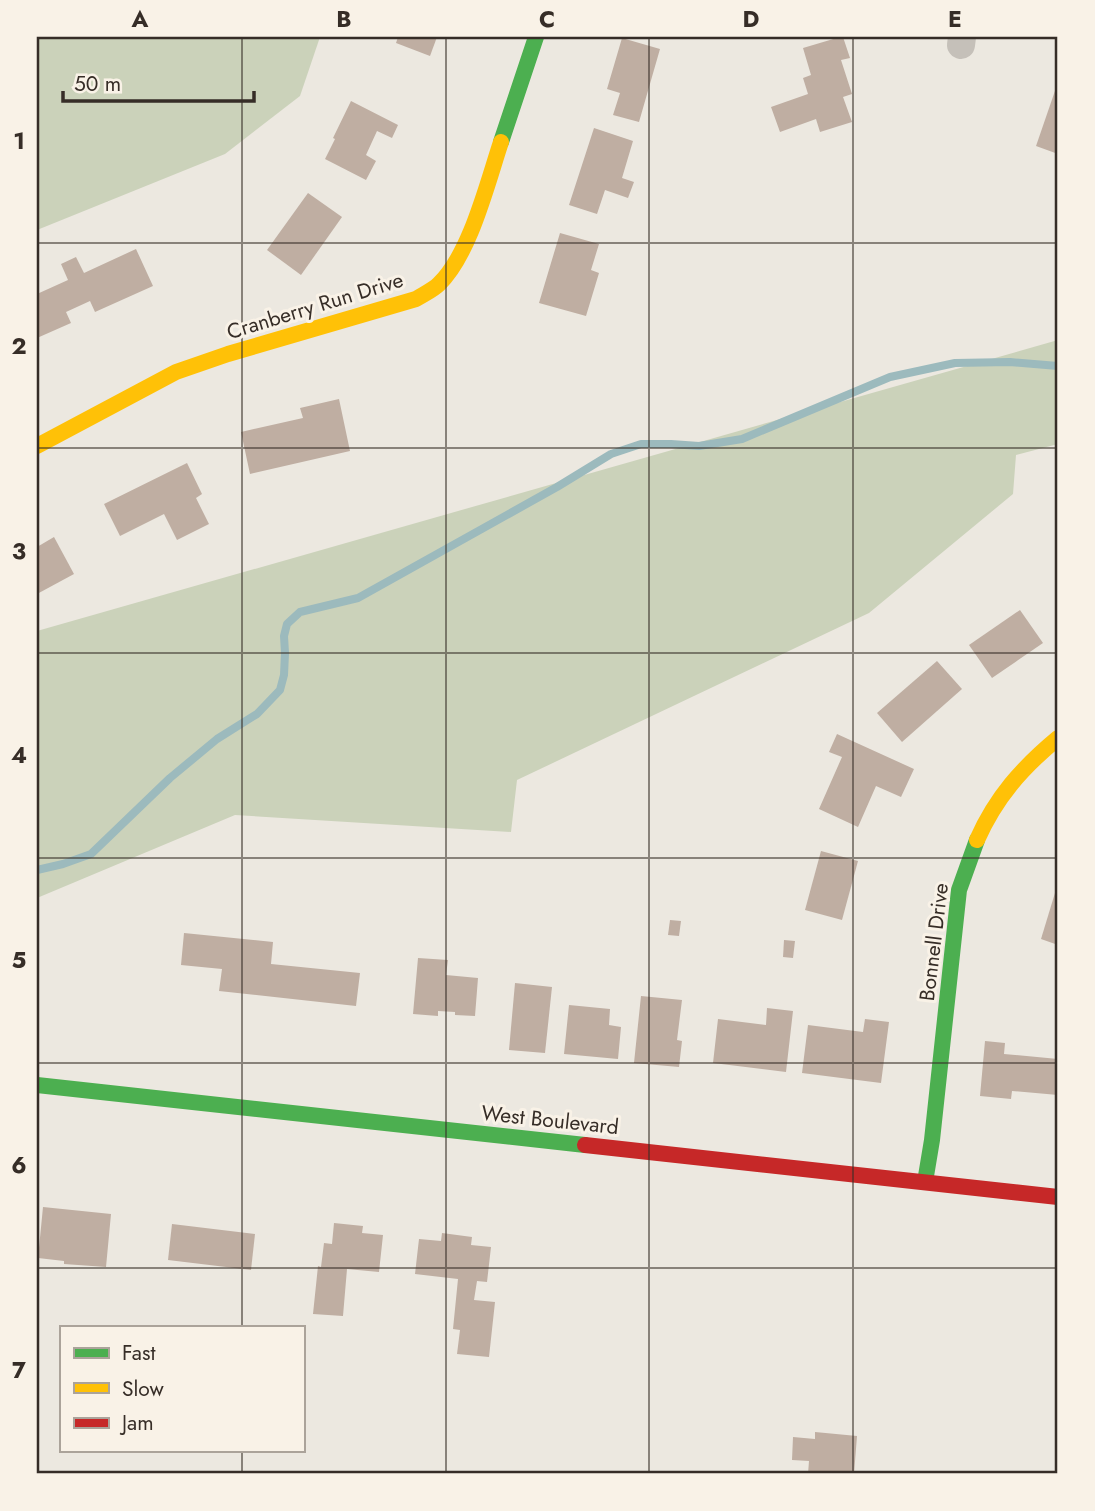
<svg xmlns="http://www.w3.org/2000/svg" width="1095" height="1511" viewBox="0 0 1095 1511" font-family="Jost,sans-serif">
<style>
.green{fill:#cbd2ba}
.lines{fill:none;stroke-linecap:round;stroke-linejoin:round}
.stream{stroke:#9cbabd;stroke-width:8}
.building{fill:#bfaea2}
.street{stroke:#c5c0b9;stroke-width:28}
.fast{stroke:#4caf50;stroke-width:16}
.slow{stroke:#ffc107;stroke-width:16}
.jam{stroke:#c62828;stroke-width:16}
.grid{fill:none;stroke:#362d27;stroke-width:2;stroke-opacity:0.55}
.labels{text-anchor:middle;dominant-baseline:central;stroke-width:6;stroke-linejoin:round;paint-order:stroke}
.street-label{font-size:21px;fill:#362d27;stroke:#f9f2e7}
.neatline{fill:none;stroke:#362d27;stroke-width:2.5}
.grid-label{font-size:23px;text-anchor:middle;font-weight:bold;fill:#362d27}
</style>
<rect width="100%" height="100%" fill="#ece8e0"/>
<!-- green -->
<g class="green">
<polygon points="37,37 320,37 300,96 225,154 37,230"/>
<polygon points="1058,340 1058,444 1016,455 1013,494 869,613 517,780 511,832 235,815 37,898 37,631"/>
</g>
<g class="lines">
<!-- stream -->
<polyline class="stream" points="37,870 63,864 91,854 170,778 217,739 257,714 280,690 284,675 285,653 284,636 287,624 300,612 358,598 557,487 611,454 641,444 671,444 699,446 742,439 890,377 955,363 1010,362 1058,366"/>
</g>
<!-- building -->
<g class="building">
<polygon points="398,37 437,37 430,56 396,43"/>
<polygon points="840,37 843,37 850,58 841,60 852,94 843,97 852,122 820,132 816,119 780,132 771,107 808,94 803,78 811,75 803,48"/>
<polygon points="622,38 660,49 639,122 613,115 620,93 607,89"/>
<polygon points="1058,82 1058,154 1036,146"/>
<polygon points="351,101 398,125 392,138 377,131 366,155 376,161 366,180 325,159 335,139 333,138"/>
<polygon points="594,128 633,141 622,178 634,182 628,198 605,190 597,214 569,205"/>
<polygon points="308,193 342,217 301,275 267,250"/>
<polygon points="560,233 599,244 591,270 599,273 586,316 539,303"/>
<polygon points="136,249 153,286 95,312 90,301 66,312 71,323 37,338 37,294 68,280 61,264 76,257 84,273"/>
<polygon points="339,399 350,451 250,474 241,432 303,418 300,408"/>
<polygon points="187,463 202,494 196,498 209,524 177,540 164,514 120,536 104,504"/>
<polygon points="54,537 74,574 37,594 37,547"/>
<polygon points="1020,610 1043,643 992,678 969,645"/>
<polygon points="937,661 962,689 902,742 877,713"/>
<polygon points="837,734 914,769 901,797 876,786 858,827 819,809 842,757 829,752"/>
<polygon points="821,851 858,861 842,920 805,910"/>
<polygon points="1058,883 1058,945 1041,939"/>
<polygon points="670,920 681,921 679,936 668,935"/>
<polygon points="184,933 273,942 271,964 360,973 356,1006 219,991 222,969 181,965"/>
<polygon points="784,940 795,941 793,958 783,957"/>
<polygon points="418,958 448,960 446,975 478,978 475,1016 455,1015 455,1012 438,1011 438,1016 413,1014"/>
<polygon points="515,983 552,987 545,1053 509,1050"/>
<polygon points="641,996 682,1000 677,1040 682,1041 679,1067 634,1063"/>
<polygon points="569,1005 610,1009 609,1025 621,1027 618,1059 564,1054"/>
<polygon points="767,1008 793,1011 786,1072 713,1063 718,1019 766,1025"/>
<polygon points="865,1019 889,1022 881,1083 802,1073 808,1025 863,1032"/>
<polygon points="985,1041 1005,1043 1004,1054 1058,1059 1058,1095 1012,1091 1011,1099 980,1096"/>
<polygon points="43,1207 111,1214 106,1267 64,1264 64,1261 38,1258"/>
<polygon points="334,1223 363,1226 362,1233 383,1235 379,1272 347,1269 343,1316 313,1314 318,1266 321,1267 324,1243 332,1244"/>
<polygon points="172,1224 255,1234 251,1270 168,1260"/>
<polygon points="442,1233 472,1237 471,1245 491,1247 487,1282 477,1281 474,1300 495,1302 489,1357 457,1354 460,1330 453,1329 458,1279 415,1274 419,1239 441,1241"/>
<polygon points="815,1432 857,1436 854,1474 808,1474 809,1461 792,1460 793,1437 815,1439"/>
</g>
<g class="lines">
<!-- street -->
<polyline class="street" points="961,45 962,37"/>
<!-- fast -->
<g class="fast">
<polyline points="501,142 536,37"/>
<polyline points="37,1085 585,1145"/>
<polyline points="925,1182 932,1140 959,890 977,840"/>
</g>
<!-- slow -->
<g class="slow">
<path d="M37 446 176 372 228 354 416 299C424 294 433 290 439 284 470 254 487 184 501 142"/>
<path d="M977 840C996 797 1022 768 1058 738"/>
</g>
<!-- jam -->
<polyline class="jam" points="585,1145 1058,1197"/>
</g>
<!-- grid -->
<path class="grid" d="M242 37V1327M446 37V1474M649 37V1474M853 37V1474M37 243H1058M37 448H1058M37 653H1058M37 858H1058M37 1063H1058M37 1268H1058M242 1450V1474"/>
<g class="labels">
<!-- street labels -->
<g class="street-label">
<text transform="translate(315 306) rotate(-17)">Cranberry Run Drive</text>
<text transform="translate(934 942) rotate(-83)">Bonnell Drive</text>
<text transform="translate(550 1120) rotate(6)">West Boulevard</text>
</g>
</g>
<!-- border -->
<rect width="1095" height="1511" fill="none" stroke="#f9f2e7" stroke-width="77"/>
<!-- legend -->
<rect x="60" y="1326" width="245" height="126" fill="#f9f2e7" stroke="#aba39a" stroke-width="2"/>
<rect x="74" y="1348" width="35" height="10" fill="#4caf50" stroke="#aba39a" stroke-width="2"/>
<text x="122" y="1360" font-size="21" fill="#362d27">Fast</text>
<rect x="74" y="1383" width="35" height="10" fill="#ffc107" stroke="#aba39a" stroke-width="2"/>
<text x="122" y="1396" font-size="21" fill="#362d27">Slow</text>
<rect x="74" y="1418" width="35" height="10" fill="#c62828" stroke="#aba39a" stroke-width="2"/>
<text x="122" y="1430" font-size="21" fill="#362d27">Jam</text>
<!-- scale -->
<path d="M63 91v10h191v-10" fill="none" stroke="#362d27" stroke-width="3.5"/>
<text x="74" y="91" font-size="21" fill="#362d27" stroke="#f9f2e7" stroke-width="5" paint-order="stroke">50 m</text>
<rect x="38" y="38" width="1018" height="1434" class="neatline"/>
<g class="grid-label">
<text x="140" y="27">A</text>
<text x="344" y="27">B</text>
<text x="547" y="27">C</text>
<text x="751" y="27">D</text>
<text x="955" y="27">E</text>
<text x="19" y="149">1</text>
<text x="19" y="354">2</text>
<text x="19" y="559">3</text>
<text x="19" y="763">4</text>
<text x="19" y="968">5</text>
<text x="19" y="1173">6</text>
<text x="19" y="1378">7</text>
</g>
</svg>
